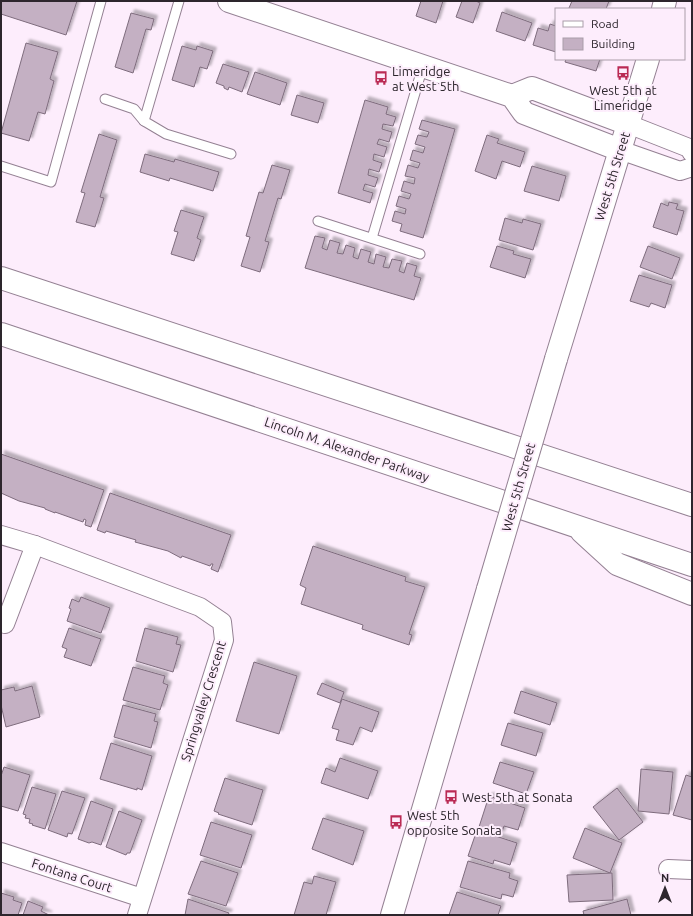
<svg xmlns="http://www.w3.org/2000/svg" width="693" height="916" viewBox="0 0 693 916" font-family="Ubuntu,sans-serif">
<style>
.building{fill:#c4b0c3;stroke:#7e6c7d;filter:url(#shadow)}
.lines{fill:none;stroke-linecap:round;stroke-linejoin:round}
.lane-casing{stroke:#948193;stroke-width:11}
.street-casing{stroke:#948193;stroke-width:20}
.secondary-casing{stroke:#948193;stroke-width:24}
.highway-casing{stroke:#948193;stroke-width:24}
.lane{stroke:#fff;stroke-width:9}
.street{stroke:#fff;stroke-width:18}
.secondary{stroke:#fff;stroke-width:22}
.highway{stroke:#fff;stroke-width:22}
.secondary-bridge-casing{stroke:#948193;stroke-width:24;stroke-linecap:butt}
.secondary-bridge{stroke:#fff;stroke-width:22}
.labels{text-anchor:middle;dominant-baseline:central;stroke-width:4;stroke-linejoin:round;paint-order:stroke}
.poi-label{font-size:13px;fill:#2d262d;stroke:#fdedfc;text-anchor:start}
.street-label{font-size:13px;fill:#2d262d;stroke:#fdedfc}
</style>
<defs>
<filter id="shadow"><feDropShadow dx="3.5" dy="-3.5" stdDeviation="1" flood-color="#0004"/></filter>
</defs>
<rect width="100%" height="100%" fill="#fdedfc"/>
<!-- building -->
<g class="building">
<polygon points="1,1 77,1 66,35 1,14"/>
<polygon points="421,1 443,1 436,23 416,16"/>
<polygon points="462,1 476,1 480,3 473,23 456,17"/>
<polygon points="572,1 609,1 606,9 571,9 569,8"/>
<polygon points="502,12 532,23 525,41 496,31"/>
<polygon points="131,13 154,19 151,30 146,29 133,73 115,67"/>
<polygon points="550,24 556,26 556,52 533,45 538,28 548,31"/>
<polygon points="26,43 58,52 50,79 54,81 45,114 38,112 29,141 1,133"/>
<polygon points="182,46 196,50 197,46 213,51 207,69 200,67 194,87 172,80"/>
<polygon points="566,59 600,59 596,71 565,62"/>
<polygon points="223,64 249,72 242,92 229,87 228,90 224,88 224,86 216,83"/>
<polygon points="255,72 287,83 280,105 247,94"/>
<polygon points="297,95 324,103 318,123 291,115"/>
<polygon points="365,100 388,107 386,114 396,117 393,126 383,124 382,129 392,132 389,142 379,139 377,144 387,147 384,157 374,154 373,160 382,163 379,172 369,169 368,175 378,178 375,187 365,184 363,190 373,193 370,203 338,193"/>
<polygon points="422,120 455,129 423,238 400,231 402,224 392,221 395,211 405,214 406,209 396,206 399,196 409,199 411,194 401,191 404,181 414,184 415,178 405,176 408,165 418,168 420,163 410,160 413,150 423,153 425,147 415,144 418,135 427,137 429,132 419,129"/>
<polygon points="99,134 117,140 100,197 104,198 95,227 76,222 85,193 81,192"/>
<polygon points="487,135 499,139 497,143 525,152 520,167 502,161 496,179 475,171"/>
<polygon points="145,154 174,162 175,159 219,172 213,191 170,178 169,181 140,172"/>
<polygon points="272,165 290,170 281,199 278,198 265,241 269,242 260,272 241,266 250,237 246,236 259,192 263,193"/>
<polygon points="532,166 566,176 559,201 524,191"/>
<polygon points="669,202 678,204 676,209 684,211 677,235 653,227 661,203 668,206"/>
<polygon points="181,210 204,217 197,238 201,240 194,261 171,254 178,232 174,231"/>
<polygon points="505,218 522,223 523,219 541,224 533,250 499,240"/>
<polygon points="315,236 325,238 322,248 327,250 330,240 340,243 337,253 343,254 346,245 355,248 353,257 358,259 361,249 371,252 368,262 374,264 376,254 386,257 383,267 389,268 392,259 402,261 399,271 404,273 407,263 417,266 414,276 421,278 414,300 305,268"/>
<polygon points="497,246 514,251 513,254 531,259 525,278 490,267"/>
<polygon points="648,246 680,258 672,279 640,267"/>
<polygon points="639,275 672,285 665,308 651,303 649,307 630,301"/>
<polygon points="1,454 104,490 91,527 85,525 86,520 84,519 83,522 55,512 55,513 45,509 45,508 19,501 1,493"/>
<polygon points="110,493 231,535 218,572 211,569 213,564 211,564 210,566 182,556 181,558 168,551 135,542 136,540 106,531 105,533 97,530"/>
<polygon points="313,546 406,577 405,581 425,587 409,634 412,635 409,645 362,629 363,625 301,604 306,588 300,585"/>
<polygon points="81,597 110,608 101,633 67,621 71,609 69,608 72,599 79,602"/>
<polygon points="69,628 101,639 91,666 64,657 67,649 62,647"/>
<polygon points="145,628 178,637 176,644 181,645 173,672 136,661"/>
<polygon points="254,662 297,676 279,734 236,721"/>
<polygon points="133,667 165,676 163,683 168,685 160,710 123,700"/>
<polygon points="322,683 344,692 340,703 317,694"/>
<polygon points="32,686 40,717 6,727 1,705 1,690 14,687 15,691"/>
<polygon points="521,691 557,703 550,725 514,713"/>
<polygon points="342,699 379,712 372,732 360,727 353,745 336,740 339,730 332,728"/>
<polygon points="123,705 156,714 154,721 158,722 151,748 114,737"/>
<polygon points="508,723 543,733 536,756 501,745"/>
<polygon points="111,743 152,756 142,790 137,788 137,790 100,779"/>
<polygon points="340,758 378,771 368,799 321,783 326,768 335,772"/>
<polygon points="500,762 534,772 526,794 493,783"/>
<polygon points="4,767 30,775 18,811 1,806 1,776"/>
<polygon points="641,769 673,772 669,814 638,811"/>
<polygon points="686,775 692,777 692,820 673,815"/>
<polygon points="225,778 263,790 252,825 218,814 219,813 214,811"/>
<polygon points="32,787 56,794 45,829 32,825 33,824 29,823 30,819 25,818 26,815 23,814"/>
<polygon points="617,788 643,822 619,840 593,807"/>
<polygon points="62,791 85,798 72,834 68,833 67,837 48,830"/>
<polygon points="489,796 525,808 518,830 504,826 501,835 479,827"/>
<polygon points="91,801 113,809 101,845 92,842 89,843 78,839"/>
<polygon points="119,811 142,820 130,853 127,853 126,855 106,847"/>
<polygon points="323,818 364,831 353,865 312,849"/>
<polygon points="211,822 252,835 241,868 200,855"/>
<polygon points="585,828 622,843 610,873 573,858"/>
<polygon points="477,830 517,843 510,865 494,860 493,864 468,856"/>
<polygon points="201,861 238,873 226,906 188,894"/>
<polygon points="468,861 510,873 509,878 518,881 513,897 502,894 501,899 460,887"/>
<polygon points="612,873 613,900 569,902 567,875"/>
<polygon points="314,876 336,882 326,915 294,915 304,882 312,884"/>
<polygon points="457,892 501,906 498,915 449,915"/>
<polygon points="1,893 14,897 13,900 22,903 18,915 1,915"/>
<polygon points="188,899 229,913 228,915 185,915"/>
<polygon points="627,899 631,915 584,915 583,911"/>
<polygon points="28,901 43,907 41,911 49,915 23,915"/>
</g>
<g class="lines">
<defs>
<g id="lane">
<polyline points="179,1 144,121 166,134 231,154"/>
<polyline points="105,99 134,109 144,121"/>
<polyline points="1,166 51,182 101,1"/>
<polyline points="318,221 420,254"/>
<polyline points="372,238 423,66"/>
</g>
<g id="street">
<polyline points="628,124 689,148 692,153"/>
<polyline points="620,150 680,171 692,167"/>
<polyline points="1,535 35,545 200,607 222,622 224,640 137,915"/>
<polyline points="5,624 35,545"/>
<polyline points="1,852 142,898"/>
<polyline points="668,869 692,870"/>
</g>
<g id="secondary">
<polyline points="229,1 512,96 524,113 620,150"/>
<polyline points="663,9 665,1"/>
<polyline points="512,96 532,88 628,124"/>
<polyline points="556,359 648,59"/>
<polyline points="392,915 488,589"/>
</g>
<g id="highway">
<polyline points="1,278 692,505"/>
<polyline points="1,334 692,565"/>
<polyline points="582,532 617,564 692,594"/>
</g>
</defs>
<!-- lane casing -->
<use href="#lane" class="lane-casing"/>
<!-- street casing -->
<use href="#street" class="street-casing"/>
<!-- secondary casing -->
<use href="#secondary" class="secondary-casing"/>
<!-- highway casing -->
<use href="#highway" class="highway-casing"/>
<!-- lane -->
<use href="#lane" class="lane"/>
<!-- street -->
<use href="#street" class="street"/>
<!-- secondary -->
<use href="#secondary" class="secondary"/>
<!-- highway -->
<use href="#highway" class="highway"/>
<defs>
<polyline id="secondary-bridge" points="488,589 556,359"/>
</defs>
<!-- secondary-bridge casing -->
<use href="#secondary-bridge" class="secondary-bridge-casing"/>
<!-- secondary-bridge -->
<use href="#secondary-bridge" class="secondary-bridge"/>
</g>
<!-- icons -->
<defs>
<symbol id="bus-bare" viewBox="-9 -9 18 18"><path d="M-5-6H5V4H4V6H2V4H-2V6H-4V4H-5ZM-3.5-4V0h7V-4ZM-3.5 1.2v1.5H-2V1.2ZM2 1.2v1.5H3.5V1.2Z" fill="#ba2a54" stroke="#fdedfc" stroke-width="2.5" paint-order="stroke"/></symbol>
</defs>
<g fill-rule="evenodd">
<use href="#bus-bare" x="613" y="63" width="20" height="20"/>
<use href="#bus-bare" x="371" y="68" width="20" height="20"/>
<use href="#bus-bare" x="441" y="787" width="20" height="20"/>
<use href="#bus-bare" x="386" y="812" width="20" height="20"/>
</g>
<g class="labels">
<!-- poi labels -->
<g class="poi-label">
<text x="392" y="71">Limeridge<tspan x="392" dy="15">at West 5th</tspan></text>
<text x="623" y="90" text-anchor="middle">West 5th at<tspan x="623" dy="15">Limeridge</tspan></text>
<text x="462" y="797">West 5th at Sonata</text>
<text x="407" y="815">West 5th<tspan x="407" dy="15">opposite Sonata</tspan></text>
</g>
<!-- street labels -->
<g class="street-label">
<text transform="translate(612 176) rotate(-73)">West 5th Street</text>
<text transform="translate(347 449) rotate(19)">Lincoln M. Alexander Parkway</text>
<text transform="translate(518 487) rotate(-74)">West 5th Street</text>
<text transform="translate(203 701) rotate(-73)">Springvalley Crescent</text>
<text transform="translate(72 875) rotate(18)">Fontana Court</text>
</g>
</g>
<!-- border -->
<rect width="693" height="916" fill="none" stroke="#2d262d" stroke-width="4"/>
<!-- legend -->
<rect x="555" y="8" width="130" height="52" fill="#fdedfc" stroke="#aa9da9"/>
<rect x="563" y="21" width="20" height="6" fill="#ffffff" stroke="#aa9da9"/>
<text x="591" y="28" font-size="12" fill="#2d262d">Road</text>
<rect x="563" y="38" width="20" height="12" fill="#c4b0c3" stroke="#aa9da9"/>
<text x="591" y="48" font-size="12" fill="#2d262d">Building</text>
<!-- north arrow -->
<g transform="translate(665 888)" stroke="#fdedfc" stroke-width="3" paint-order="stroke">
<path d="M0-3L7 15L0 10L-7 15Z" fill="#2d262d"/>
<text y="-6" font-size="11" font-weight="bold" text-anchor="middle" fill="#2d262d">N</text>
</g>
</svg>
